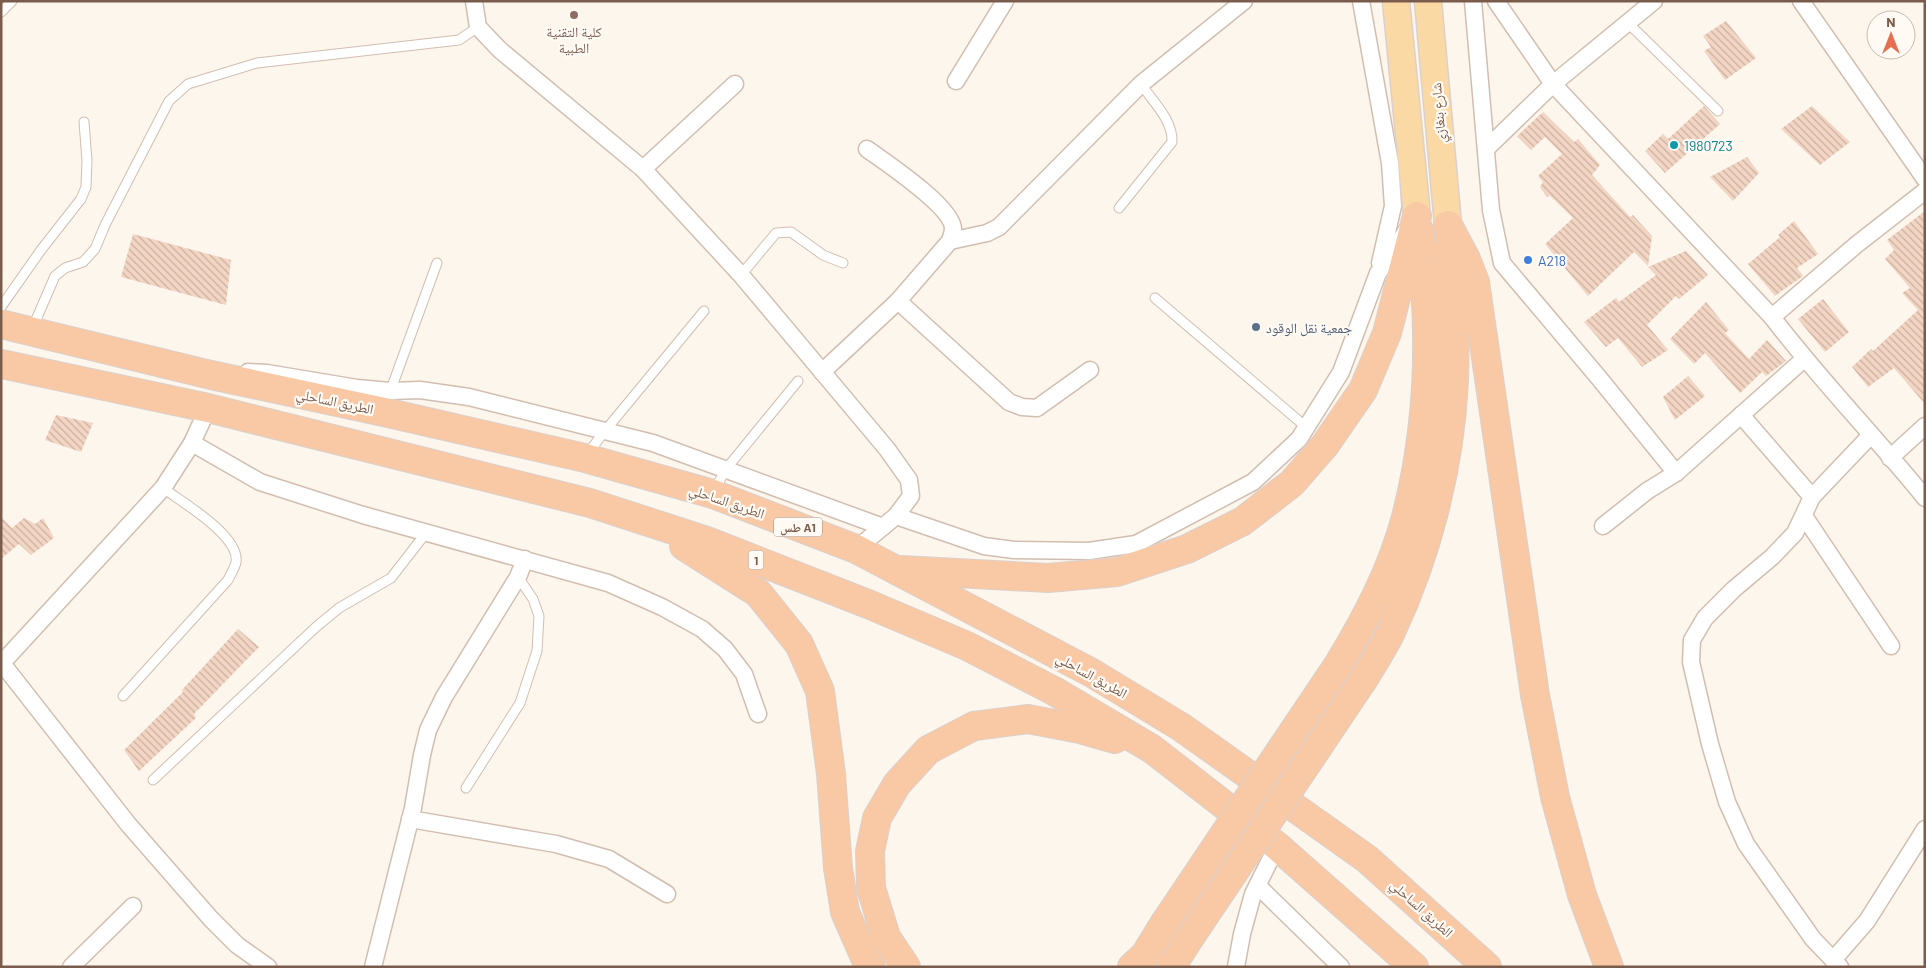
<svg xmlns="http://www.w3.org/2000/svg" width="1926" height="968" viewBox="0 0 1926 968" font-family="Barlow,'Noto Naskh Arabic',sans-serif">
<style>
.building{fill:url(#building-back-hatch)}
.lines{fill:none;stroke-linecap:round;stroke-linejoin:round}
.service-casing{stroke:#d1beb0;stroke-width:11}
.minor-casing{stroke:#d1beb0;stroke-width:19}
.primary-casing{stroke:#dad1cd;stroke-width:29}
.trunk-casing{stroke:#dad1cd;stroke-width:30}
.service{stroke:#fff;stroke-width:9}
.minor{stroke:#fff;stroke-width:16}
.primary{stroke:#fbd9a5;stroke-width:26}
.trunk{stroke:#f9c8a4;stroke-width:28}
.trunk-bridge-casing{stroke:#dad1cd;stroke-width:30;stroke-linecap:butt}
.trunk-bridge{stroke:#f9c8a4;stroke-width:28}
.education-dot{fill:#8d6e63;stroke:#fffaf3;stroke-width:2}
.culture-dot{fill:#0f9aa8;stroke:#fffaf3;stroke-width:2}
.shop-dot{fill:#3f7fe0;stroke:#fffaf3;stroke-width:2}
.service-dot{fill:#5c6f8a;stroke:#fffaf3;stroke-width:2}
.labels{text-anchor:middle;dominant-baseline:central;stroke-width:4.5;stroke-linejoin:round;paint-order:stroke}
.shield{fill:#fffaf3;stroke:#a28b7f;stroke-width:1}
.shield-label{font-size:12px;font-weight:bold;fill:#7a5c4d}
.education-label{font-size:14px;fill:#785e54;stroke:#fffaf3}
.street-label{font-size:14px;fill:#7a5c4d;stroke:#fffaf3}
.culture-label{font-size:14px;fill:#0d838f;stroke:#fffaf3;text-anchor:start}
.shop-label{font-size:14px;fill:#366cbe;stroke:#fffaf3;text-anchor:start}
.service-label{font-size:14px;fill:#4e5e75;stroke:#fffaf3;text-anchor:start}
</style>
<defs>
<pattern id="building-back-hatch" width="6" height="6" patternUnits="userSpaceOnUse" patternTransform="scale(1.25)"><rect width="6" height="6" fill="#f3d5c3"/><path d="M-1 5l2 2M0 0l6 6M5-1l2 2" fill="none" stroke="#cab0a1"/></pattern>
</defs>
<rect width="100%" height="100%" fill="#fdf6ec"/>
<!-- building -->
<g class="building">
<polygon points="1726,21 1756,58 1725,80 1704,51 1711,47 1703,36"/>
<polygon points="1704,106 1720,124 1665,173 1645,151 1663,134 1668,139"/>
<polygon points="1812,106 1850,142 1820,165 1781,129"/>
<polygon points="1543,112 1574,142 1578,139 1600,165 1592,175 1630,217 1633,215 1652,236 1648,266 1634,252 1588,296 1545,244 1573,218 1550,196 1547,197 1540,187 1543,182 1538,176 1562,154 1545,137 1531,150 1517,136"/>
<polygon points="1747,157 1759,173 1733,201 1710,177"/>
<polygon points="1925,211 1925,404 1894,368 1868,387 1852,367 1871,349 1873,351 1918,310 1902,293 1910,288 1885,259 1894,250 1887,240"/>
<polygon points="1794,221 1818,254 1797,268 1803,276 1775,296 1748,264 1780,237 1778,235"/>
<polygon points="133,234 231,260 226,305 121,277"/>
<polygon points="1686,251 1708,275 1679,299 1676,296 1647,325 1668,350 1642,367 1618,338 1606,347 1584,322 1616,298 1619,302 1656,275 1648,267"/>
<polygon points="1823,299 1849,332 1825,352 1798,319"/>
<polygon points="1706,302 1729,330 1725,333 1749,359 1767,340 1786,361 1766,376 1762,372 1740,393 1705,353 1694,364 1670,339"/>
<polygon points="1688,376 1705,396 1675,420 1663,397"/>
<polygon points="56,415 93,423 81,452 45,440"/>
<polygon points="1,517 12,528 24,518 35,524 43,518 54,538 31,555 19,544 1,559"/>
<polygon points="238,629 259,647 194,714 196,718 139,771 124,750 183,692 182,690"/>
</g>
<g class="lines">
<defs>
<g id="service">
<polyline points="1,12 12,1"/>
<polyline points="1628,23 1718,111"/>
<path d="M1119 208 1172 142C1173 120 1153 102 1141 84"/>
<polyline points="741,275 776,233 791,232 823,255 843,263"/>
<polyline points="1155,298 1306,427"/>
<polyline points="1,307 41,250 81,199 86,187 87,161 84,122"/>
<polyline points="32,329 55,276 65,268 83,262 95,249 105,225 169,101 188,84 257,63 459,40 478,27"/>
<polyline points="390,392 437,263"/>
<polyline points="586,456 604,432 704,311"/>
<polyline points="714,491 726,469 798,381"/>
<path d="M123 696 228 580C230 575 235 568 236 562 240 536 182 502 163 488"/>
<polyline points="153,780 316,627 339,608 391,578 426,533"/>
<polyline points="466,788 520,703 537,651 539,616 533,599 518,577"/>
</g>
<g id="minor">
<polyline points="474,1 478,27 500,50 643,169 741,275 887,449 909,480 911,496 896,516 856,549"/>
<polyline points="1361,1 1390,163 1393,206 1380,263"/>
<polyline points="1473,1 1491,210 1502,263 1599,378 1676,473"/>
<path d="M1496 1 1553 84 1772 317C1820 380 1875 436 1925 498"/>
<polyline points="1801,1 1925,179"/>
<polyline points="956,81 1005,1"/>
<polyline points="1486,149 1553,84 1654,1"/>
<polyline points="643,169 735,84"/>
<polyline points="950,241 987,233 999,227 1141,84 1244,1"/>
<polyline points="898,301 1009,402 1022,407 1037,408 1090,370"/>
<polyline points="1772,317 1856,245 1925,191"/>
<polyline points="248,372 267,373 357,388 390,391 420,390 469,397 653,443 883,527"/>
<path d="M822 372 898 301 950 241C951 237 953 233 953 229 953 207 885 162 867 149"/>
<polyline points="1741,415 1812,497"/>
<polyline points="192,443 260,482 363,515 608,583 662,607 702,629 725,649 744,674 758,714"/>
<polyline points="1890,458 1925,426"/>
<polyline points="896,516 984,546 1014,550 1089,551 1136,544 1253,482 1299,439 1341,372 1378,273 1407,230"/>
<polyline points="1804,516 1891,646"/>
<polyline points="1603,526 1647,491 1676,473 1804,359"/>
<polyline points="1,662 128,824 183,887 211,919 237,945 268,967"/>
<polyline points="1,664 163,488 192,443 208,408"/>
<polyline points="410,819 556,844 609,859 667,894"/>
<polyline points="1258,886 1341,967"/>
<polyline points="1833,960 1867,921 1925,829"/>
<polyline points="71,967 133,906"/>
<polyline points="373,967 413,808 422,755 428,730 444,697 518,577 525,559"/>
<polyline points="1236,967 1242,934 1253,894 1277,846"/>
<polyline points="1840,967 1813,939 1746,844 1727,802 1710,744 1691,662 1692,640 1705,618 1734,589 1772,557 1795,533 1812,497 1871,435"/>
</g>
<g id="primary">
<polyline points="1396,1 1417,216"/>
<polyline points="1428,1 1448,225"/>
</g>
<g id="trunk">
<polyline points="1448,225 1466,259 1475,282 1535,695 1555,797 1582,895 1609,967"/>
<polyline points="1,324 211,375 384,412 585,458 713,494 856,549 1092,673 1181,727 1367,859 1487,967"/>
<polyline points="1,364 208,408 590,503 707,541 868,604 967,646 1054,691 1152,749 1277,846 1414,967"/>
<polyline points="684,546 758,593 799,644 820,691 831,774 838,868 845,912 866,960 871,967"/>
<polyline points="902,570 1048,578 1117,572 1187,549 1243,521 1292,483 1325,445 1363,390 1387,333 1417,216"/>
<path d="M1338 665C1366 619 1392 570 1406 517 1430 424 1432 324 1419 230"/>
<path d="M1363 680C1372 665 1382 650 1390 634 1427 556 1450 467 1454 381 1456 333 1452 284 1449 236"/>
<polyline points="906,967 886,937 871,888 870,851 877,818 897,784 928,750 974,726 1028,719 1080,729 1115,739"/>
<polyline points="1132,967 1145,955 1164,924"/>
<polyline points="1171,967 1189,939"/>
</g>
</defs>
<!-- service casing -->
<use href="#service" class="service-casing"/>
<!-- minor casing -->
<use href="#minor" class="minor-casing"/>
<!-- primary casing -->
<use href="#primary" class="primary-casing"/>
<!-- trunk casing -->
<use href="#trunk" class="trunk-casing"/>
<!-- service -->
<use href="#service" class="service"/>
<!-- minor -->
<use href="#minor" class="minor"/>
<!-- primary -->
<use href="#primary" class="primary"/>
<!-- trunk -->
<use href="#trunk" class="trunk"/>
<defs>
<g id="trunk-bridge">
<polyline points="1164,924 1338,665"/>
<polyline points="1189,939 1363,680"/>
</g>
</defs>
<!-- trunk-bridge casing -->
<use href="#trunk-bridge" class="trunk-bridge-casing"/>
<!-- trunk-bridge -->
<use href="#trunk-bridge" class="trunk-bridge"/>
</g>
<!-- markers -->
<circle class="education-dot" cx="574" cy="15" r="5"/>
<circle class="culture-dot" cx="1674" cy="145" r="5"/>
<circle class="shop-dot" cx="1528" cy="260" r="5"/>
<circle class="service-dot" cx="1256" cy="327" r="5"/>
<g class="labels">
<!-- shield labels -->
<g class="shield">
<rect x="774" y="517.5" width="48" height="19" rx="4"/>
<rect x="748.5" y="550.5" width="15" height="19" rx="4"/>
</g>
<g class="shield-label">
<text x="798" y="527">طس A1</text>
<text x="756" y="560">1</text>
</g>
<!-- education labels -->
<g class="education-label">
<text x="574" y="31">كلية التقنية<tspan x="574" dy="16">الطبية</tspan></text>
</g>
<!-- street labels -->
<g class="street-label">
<text transform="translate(1438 113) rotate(-95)">شارع بنغازي</text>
<text transform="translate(335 401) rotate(12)">الطريق الساحلي</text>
<text transform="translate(727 501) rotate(19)">الطريق الساحلي</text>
<text transform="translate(1092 675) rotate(29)">الطريق الساحلي</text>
<text transform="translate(1422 908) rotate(42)">الطريق الساحلي</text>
</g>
<!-- culture labels -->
<g class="culture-label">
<text x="1684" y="145">1980723</text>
</g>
<!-- shop labels -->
<g class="shop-label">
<text x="1538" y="260">A218</text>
</g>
<!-- service labels -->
<g class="service-label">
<text x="1266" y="327">جمعية نقل الوقود</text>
</g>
</g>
<!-- border -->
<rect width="1926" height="968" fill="none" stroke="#7a5c4d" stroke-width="5"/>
<!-- north arrow -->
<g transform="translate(1891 35)"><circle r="24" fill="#fffaf3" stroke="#cabbb1"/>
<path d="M0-4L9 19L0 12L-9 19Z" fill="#e76f51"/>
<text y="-8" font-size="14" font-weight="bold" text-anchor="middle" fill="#7a5c4d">N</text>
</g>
</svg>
